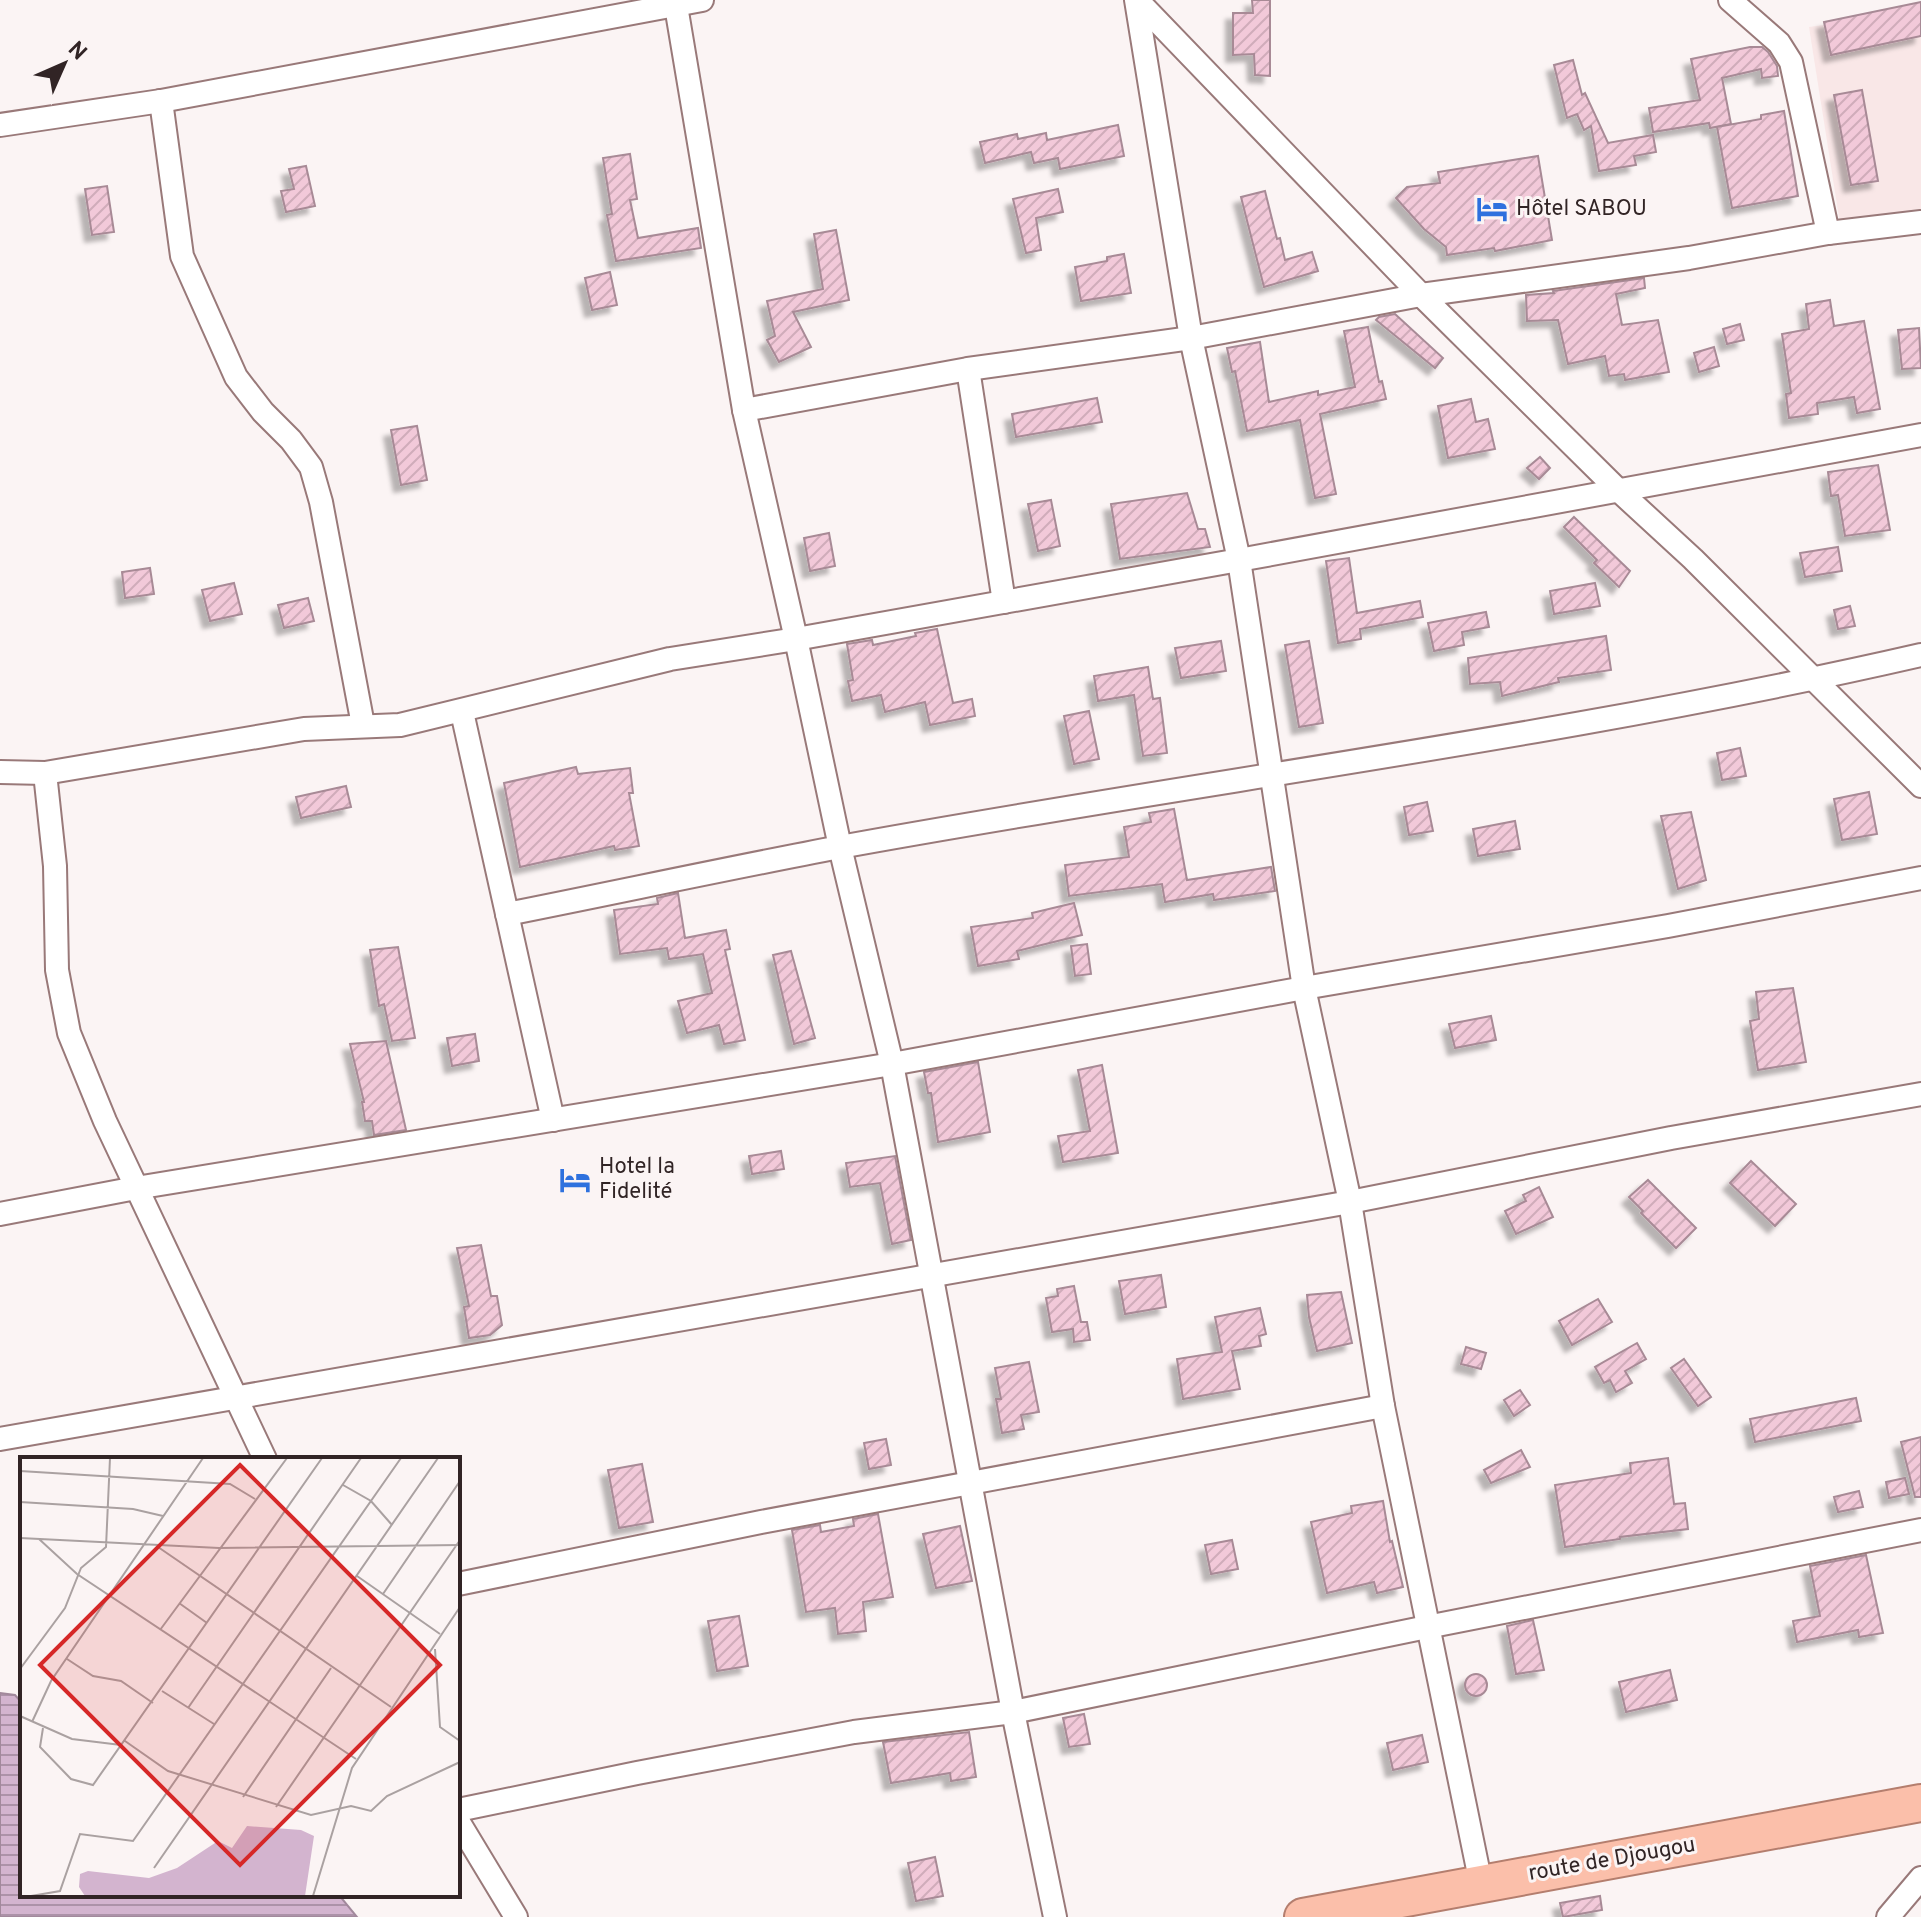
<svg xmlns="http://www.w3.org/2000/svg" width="1921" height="1917" viewBox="0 0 1921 1917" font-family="Overpass,sans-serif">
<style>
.built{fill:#f9e7e7}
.water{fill:url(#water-rules);stroke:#a2899c;stroke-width:2}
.building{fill:url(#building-hatch);stroke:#a88a96;stroke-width:2;filter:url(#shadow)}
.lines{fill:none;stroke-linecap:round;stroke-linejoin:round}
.minor-casing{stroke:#997979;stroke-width:26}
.trunk-casing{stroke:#b47e6e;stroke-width:40}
.minor{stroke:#fff;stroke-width:22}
.trunk{stroke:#fbbfaa;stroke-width:36}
.labels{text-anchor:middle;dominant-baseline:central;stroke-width:6;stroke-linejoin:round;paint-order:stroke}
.poi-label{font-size:22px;fill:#312425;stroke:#fbf4f4;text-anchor:start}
.street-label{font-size:22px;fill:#312425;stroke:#fbf4f4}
.inset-road{fill:none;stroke:#aaa1a1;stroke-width:2}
.view{fill:#d62828;fill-opacity:0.15;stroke:#d62828;stroke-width:4}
.inset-edge{fill:none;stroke:#312425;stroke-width:4}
</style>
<defs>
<pattern id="water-rules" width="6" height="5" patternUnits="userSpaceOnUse" patternTransform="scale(2)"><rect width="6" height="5" fill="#d3b4cf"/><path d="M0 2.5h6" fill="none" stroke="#ac92a8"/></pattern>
<pattern id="building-hatch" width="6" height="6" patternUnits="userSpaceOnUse" patternTransform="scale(2)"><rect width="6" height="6" fill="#f2c9d9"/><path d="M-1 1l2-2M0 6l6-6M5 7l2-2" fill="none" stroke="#d0acba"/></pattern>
<filter id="shadow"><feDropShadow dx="-7" dy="7" stdDeviation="2" flood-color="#0004"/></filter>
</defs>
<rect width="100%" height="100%" fill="#fbf4f4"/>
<!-- built -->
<polygon class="built" points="1921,11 1921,218 1841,230 1809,27"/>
<!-- water -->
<polygon class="water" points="0,1693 15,1695 22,1703 22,1895 339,1895 357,1917 0,1917"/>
<!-- building -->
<g class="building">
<polygon points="1252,0 1270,0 1270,76 1255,75 1254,54 1233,55 1233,13 1253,13"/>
<polygon points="1921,2 1921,36 1831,55 1824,22"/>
<polygon points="1750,47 1762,47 1768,52 1777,66 1778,76 1762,78 1761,69 1722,78 1731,124 1710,128 1709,123 1653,132 1649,108 1700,100 1691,59"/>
<polygon points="1573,60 1582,95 1585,93 1608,143 1653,135 1656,152 1634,156 1636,165 1599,171 1591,126 1584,130 1577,114 1567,118 1554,65"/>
<polygon points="1862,90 1878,181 1851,185 1834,95"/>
<polygon points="1784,111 1798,196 1732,208 1717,127 1761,119 1761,115"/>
<polygon points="1118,125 1124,156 1060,169 1058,158 1034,163 1031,152 985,163 980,142 1017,134 1018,139 1046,133 1047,140"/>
<polygon points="630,154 637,199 630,200 638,238 698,228 701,248 616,261 607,215 612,214 603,158"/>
<polygon points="1538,156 1552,240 1495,251 1494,248 1447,255 1446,247 1424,229 1396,198 1407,187 1440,183 1438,172"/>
<polygon points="306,166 315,206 286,212 281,191 294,189 289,169"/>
<polygon points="107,186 114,232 92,235 85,189"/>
<polygon points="1058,189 1063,212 1036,218 1041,250 1026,253 1013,199"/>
<polygon points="1265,191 1277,239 1280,238 1285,260 1312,252 1318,271 1264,287 1241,197"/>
<polygon points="836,230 849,300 793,312 811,347 779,362 767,340 775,336 767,301 823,289 814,234"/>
<polygon points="1124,254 1131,293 1081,301 1075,267 1107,261 1107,257"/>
<polygon points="610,272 617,305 592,310 585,278"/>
<polygon points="1644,278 1645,288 1616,294 1622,325 1658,320 1669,372 1625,380 1624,374 1609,376 1605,356 1568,364 1558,320 1527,321 1526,295 1554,293 1553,291"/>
<polygon points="1830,300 1834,326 1864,321 1880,409 1857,413 1854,397 1817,403 1818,414 1789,418 1786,394 1791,393 1782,334 1809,329 1806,304"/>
<polygon points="1395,314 1443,358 1435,368 1376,320 1379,317"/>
<polygon points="1740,324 1744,340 1727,344 1723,329"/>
<polygon points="1368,327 1379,382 1382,381 1386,399 1320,414 1336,494 1315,498 1300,420 1247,431 1235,371 1232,372 1227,348 1260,342 1269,402 1318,391 1318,395 1355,387 1344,331"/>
<polygon points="1919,328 1921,368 1902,369 1898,330"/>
<polygon points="1714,347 1719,366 1699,372 1694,353"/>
<polygon points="1097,398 1102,422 1016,437 1012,414"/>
<polygon points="1471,399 1476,422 1488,419 1495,449 1448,458 1438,406"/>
<polygon points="417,426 427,480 401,485 391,430"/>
<polygon points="1540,457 1550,468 1539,479 1527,468"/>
<polygon points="1878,465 1890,530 1845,536 1838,495 1831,496 1828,472"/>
<polygon points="1187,493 1198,529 1205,529 1210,547 1120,559 1111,504"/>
<polygon points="1051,500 1060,546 1038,551 1028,504"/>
<polygon points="1574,517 1630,571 1619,587 1594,563 1597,560 1564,527"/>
<polygon points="829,533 835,566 810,571 804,538"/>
<polygon points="1838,547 1842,571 1805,577 1800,553"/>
<polygon points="1349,558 1357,613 1420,601 1423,617 1360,629 1361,639 1338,643 1326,561"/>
<polygon points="150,568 154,594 125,598 122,572"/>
<polygon points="234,583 242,614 210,621 202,590"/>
<polygon points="1595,583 1600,606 1554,614 1550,591"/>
<polygon points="308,598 314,621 284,628 278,605"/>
<polygon points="1850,606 1855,626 1838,629 1834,610"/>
<polygon points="1486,612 1489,627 1462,632 1464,645 1434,651 1428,623"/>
<polygon points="937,629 953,703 972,699 975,716 930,725 925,702 885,712 881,695 852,701 848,681 853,680 847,644 872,640 873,645 916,636 915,633"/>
<polygon points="1606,636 1611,670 1558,678 1559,682 1502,696 1500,682 1470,684 1468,658"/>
<polygon points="1221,641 1226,671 1181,678 1175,648"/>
<polygon points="1309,641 1323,723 1299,727 1285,645"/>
<polygon points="1148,667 1153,699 1160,698 1167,753 1143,756 1134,695 1098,701 1094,676"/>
<polygon points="1089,711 1099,759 1074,764 1064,716"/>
<polygon points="1740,748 1746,776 1722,780 1717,753"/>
<polygon points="576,767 578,774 630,768 633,793 629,793 639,846 615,850 614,846 520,867 504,783"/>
<polygon points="346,786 351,807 301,818 296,797"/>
<polygon points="1869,792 1877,834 1842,840 1834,799"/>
<polygon points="1427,802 1433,831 1409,835 1404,807"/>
<polygon points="1174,809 1187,880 1271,867 1275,891 1214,900 1213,894 1165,902 1162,884 1069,896 1065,865 1129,857 1124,827 1151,822 1149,813"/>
<polygon points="1691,812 1706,880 1678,889 1661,816"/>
<polygon points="1515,821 1520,849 1478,856 1473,829"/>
<polygon points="678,893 685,938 726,930 730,949 725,950 745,1040 724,1044 719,1025 687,1033 678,1001 712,993 703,954 669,959 667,948 620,954 614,910 658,904 657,898"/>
<polygon points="1074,903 1082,935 1017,951 1019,959 978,966 971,927 1033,918 1032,913"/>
<polygon points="1087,944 1091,974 1075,976 1071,946"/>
<polygon points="398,947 415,1038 392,1041 384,1004 379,1006 370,950"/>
<polygon points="791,951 815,1038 794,1044 773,955"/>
<polygon points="1793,988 1806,1062 1758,1070 1750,1021 1759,1019 1756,992"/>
<polygon points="1491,1016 1496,1040 1455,1048 1449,1024"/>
<polygon points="475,1034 479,1061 452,1066 447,1038"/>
<polygon points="386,1041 406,1130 374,1135 372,1121 365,1121 362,1102 364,1102 350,1044"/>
<polygon points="978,1062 990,1132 938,1142 931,1093 928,1093 924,1072"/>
<polygon points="1102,1065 1118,1153 1063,1162 1058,1136 1090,1131 1078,1070"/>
<polygon points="781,1151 784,1169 752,1174 749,1156"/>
<polygon points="895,1156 911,1240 892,1244 880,1183 850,1187 846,1163"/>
<polygon points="1751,1161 1796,1204 1775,1226 1730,1183"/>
<polygon points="1648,1180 1696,1228 1676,1248 1641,1213 1643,1211 1629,1197"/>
<polygon points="1539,1187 1553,1217 1516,1234 1505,1211 1526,1201 1523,1195"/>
<polygon points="481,1245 491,1296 497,1296 502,1325 490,1335 469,1338 464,1307 469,1306 457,1248"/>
<polygon points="1161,1275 1166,1307 1125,1314 1119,1281"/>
<polygon points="1074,1286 1081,1322 1087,1322 1090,1340 1074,1342 1073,1329 1052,1332 1046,1298 1058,1296 1057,1289"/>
<polygon points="1341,1292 1352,1343 1317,1351 1309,1317 1307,1295"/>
<polygon points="1598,1299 1612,1322 1572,1345 1559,1321"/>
<polygon points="1260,1308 1266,1334 1259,1336 1261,1346 1232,1351 1240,1389 1183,1399 1177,1359 1222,1352 1215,1317"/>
<polygon points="1637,1343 1646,1359 1625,1371 1632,1383 1616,1392 1610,1380 1604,1383 1595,1367"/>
<polygon points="1466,1347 1486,1353 1481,1369 1461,1364"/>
<polygon points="1684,1359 1711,1397 1698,1406 1671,1368"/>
<polygon points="1029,1362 1039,1412 1021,1415 1024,1429 1002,1433 996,1399 1001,1399 995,1368"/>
<polygon points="1520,1390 1530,1405 1514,1416 1504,1400"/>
<polygon points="1856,1398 1861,1421 1755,1442 1750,1419"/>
<polygon points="1921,1437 1921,1497 1915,1497 1901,1442"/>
<polygon points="886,1439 891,1465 869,1469 864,1443"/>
<polygon points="1521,1450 1530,1467 1491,1483 1484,1470"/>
<polygon points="1668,1458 1674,1504 1685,1503 1688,1529 1620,1537 1620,1539 1565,1547 1555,1485 1631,1473 1630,1463"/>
<polygon points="642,1464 653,1522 619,1528 608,1470"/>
<polygon points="1905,1478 1909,1494 1889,1498 1886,1482"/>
<polygon points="1859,1491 1863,1507 1838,1512 1834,1497"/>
<polygon points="1383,1501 1390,1542 1392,1541 1403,1587 1377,1593 1374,1582 1327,1593 1311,1522 1352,1513 1351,1506"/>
<polygon points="878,1514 893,1597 863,1602 866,1631 838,1634 835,1608 806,1612 792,1530 820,1525 821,1532 854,1526 853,1519"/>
<polygon points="960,1526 972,1581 936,1588 923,1534"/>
<polygon points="1232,1540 1238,1569 1211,1574 1205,1545"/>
<polygon points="1866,1555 1883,1633 1859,1637 1858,1630 1797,1642 1793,1621 1820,1616 1810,1566"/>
<polygon points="739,1616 748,1666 717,1671 708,1621"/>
<polygon points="1533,1620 1544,1670 1516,1674 1507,1626"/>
<polygon points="1670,1670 1677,1700 1626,1712 1619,1682"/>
<circle cx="1476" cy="1685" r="11"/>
<polygon points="1084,1714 1090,1744 1069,1747 1063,1718"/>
<polygon points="969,1732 976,1777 951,1781 950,1773 891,1783 883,1742"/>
<polygon points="1422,1735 1428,1762 1393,1770 1387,1743"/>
<polygon points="935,1857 943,1896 916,1901 908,1863"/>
<polygon points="1600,1896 1602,1910 1563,1917 1560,1903"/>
</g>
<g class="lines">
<defs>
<g id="minor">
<polyline points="675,0 744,410 796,639 840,847 892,1064 1013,1712 1055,1917"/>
<polyline points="1136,0 1191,338 1239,560 1304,988 1350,1202 1383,1406 1481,1884"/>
<polyline points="1137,0 1421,295 1617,489 1693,559 1921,786"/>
<polyline points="1730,0 1779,43 1791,62 1828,233"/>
<polyline points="161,101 182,256 236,377 263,412 291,440 311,467 321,502 363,725"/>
<polyline points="0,125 161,101 702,0"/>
<polyline points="968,369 1004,602"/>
<polyline points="744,410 968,369 1191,338 1421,295 1689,258 1828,233 1921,222"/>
<polyline points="462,712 553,1120"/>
<polyline points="0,772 45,773 304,729 400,725 670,659 796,639 1239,560 1921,435"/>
<polyline points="45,773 55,866 57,970 69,1033 105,1121 265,1459"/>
<path d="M507 914C618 892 729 868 840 847 1200 781 1564 737 1921 655"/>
<polyline points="0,1214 136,1188 892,1064 1304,988 1668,926 1921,878"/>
<polyline points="0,1439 1350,1202 1671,1138 1921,1094"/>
<polyline points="458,1584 761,1522 1383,1406"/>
<polyline points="458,1810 637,1773 854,1732 1013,1712 1427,1627 1921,1530"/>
<polyline points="458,1821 516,1917"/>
<polyline points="1888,1917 1921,1878"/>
</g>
<polyline id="trunk" points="1303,1917 1921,1803"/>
</defs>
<!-- minor casing -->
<use href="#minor" class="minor-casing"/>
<!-- trunk casing -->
<use href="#trunk" class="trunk-casing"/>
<!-- minor -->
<use href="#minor" class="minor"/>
<!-- trunk -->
<use href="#trunk" class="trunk"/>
</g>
<!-- icons -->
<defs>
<symbol id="hotel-bare" viewBox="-9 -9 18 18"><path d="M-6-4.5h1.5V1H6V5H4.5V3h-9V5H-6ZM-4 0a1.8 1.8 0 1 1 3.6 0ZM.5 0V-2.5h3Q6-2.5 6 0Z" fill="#2e71de" stroke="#fbf4f4" stroke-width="2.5" paint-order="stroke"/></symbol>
</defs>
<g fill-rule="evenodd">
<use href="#hotel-bare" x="1470" y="187" width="44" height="44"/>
<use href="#hotel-bare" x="553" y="1158" width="44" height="44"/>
</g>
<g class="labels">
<!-- poi labels -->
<g class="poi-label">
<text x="1516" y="209">Hôtel SABOU</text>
<text x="599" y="1167">Hotel la<tspan x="599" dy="25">Fidelité</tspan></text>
</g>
<!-- street labels -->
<g class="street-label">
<text transform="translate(1612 1860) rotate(-10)">route de Djougou</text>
</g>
</g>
<!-- overview -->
<g transform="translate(20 1457)">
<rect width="440" height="440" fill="#fbf4f4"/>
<path d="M227 369 281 373 294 379 285 439H65L59 430 60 417 68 414 129 421 157 411 198 384 212 391Z" fill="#d3b4cf"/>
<path class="inset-road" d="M0 14 210 27 235 42M323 28 351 44 372 68M0 45 113 52 143 59M0 81 199 91 440 88M19 82 57 117 336 302M138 90 371 250M337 119 420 177M363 137 440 24M159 146 187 166M140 173 267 1M415 192 420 270 440 284M47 202 73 219 101 224 133 246M0 212 45 151 61 111 86 90 90 1M142 234 194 267M168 251 341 1M0 259 52 282 101 288M12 265 31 224 183 1M23 271 20 290 51 322 73 328 302 1M105 284 148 314 291 358 331 349 351 354 367 339 440 305M223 340 311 211M256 350 440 83M134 411 418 1M11 439 40 434 60 377 113 384 381 1M293 439 332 311 440 150"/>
<path class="view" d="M220 8 420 208 220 408 20 208Z"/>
<rect width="440" height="440" class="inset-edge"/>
</g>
<!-- north arrow -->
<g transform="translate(64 64) rotate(45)" stroke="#fbf4f4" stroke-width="6" paint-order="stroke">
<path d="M0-6L14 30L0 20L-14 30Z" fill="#312425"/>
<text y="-12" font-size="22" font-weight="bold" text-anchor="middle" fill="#312425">N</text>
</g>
</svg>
